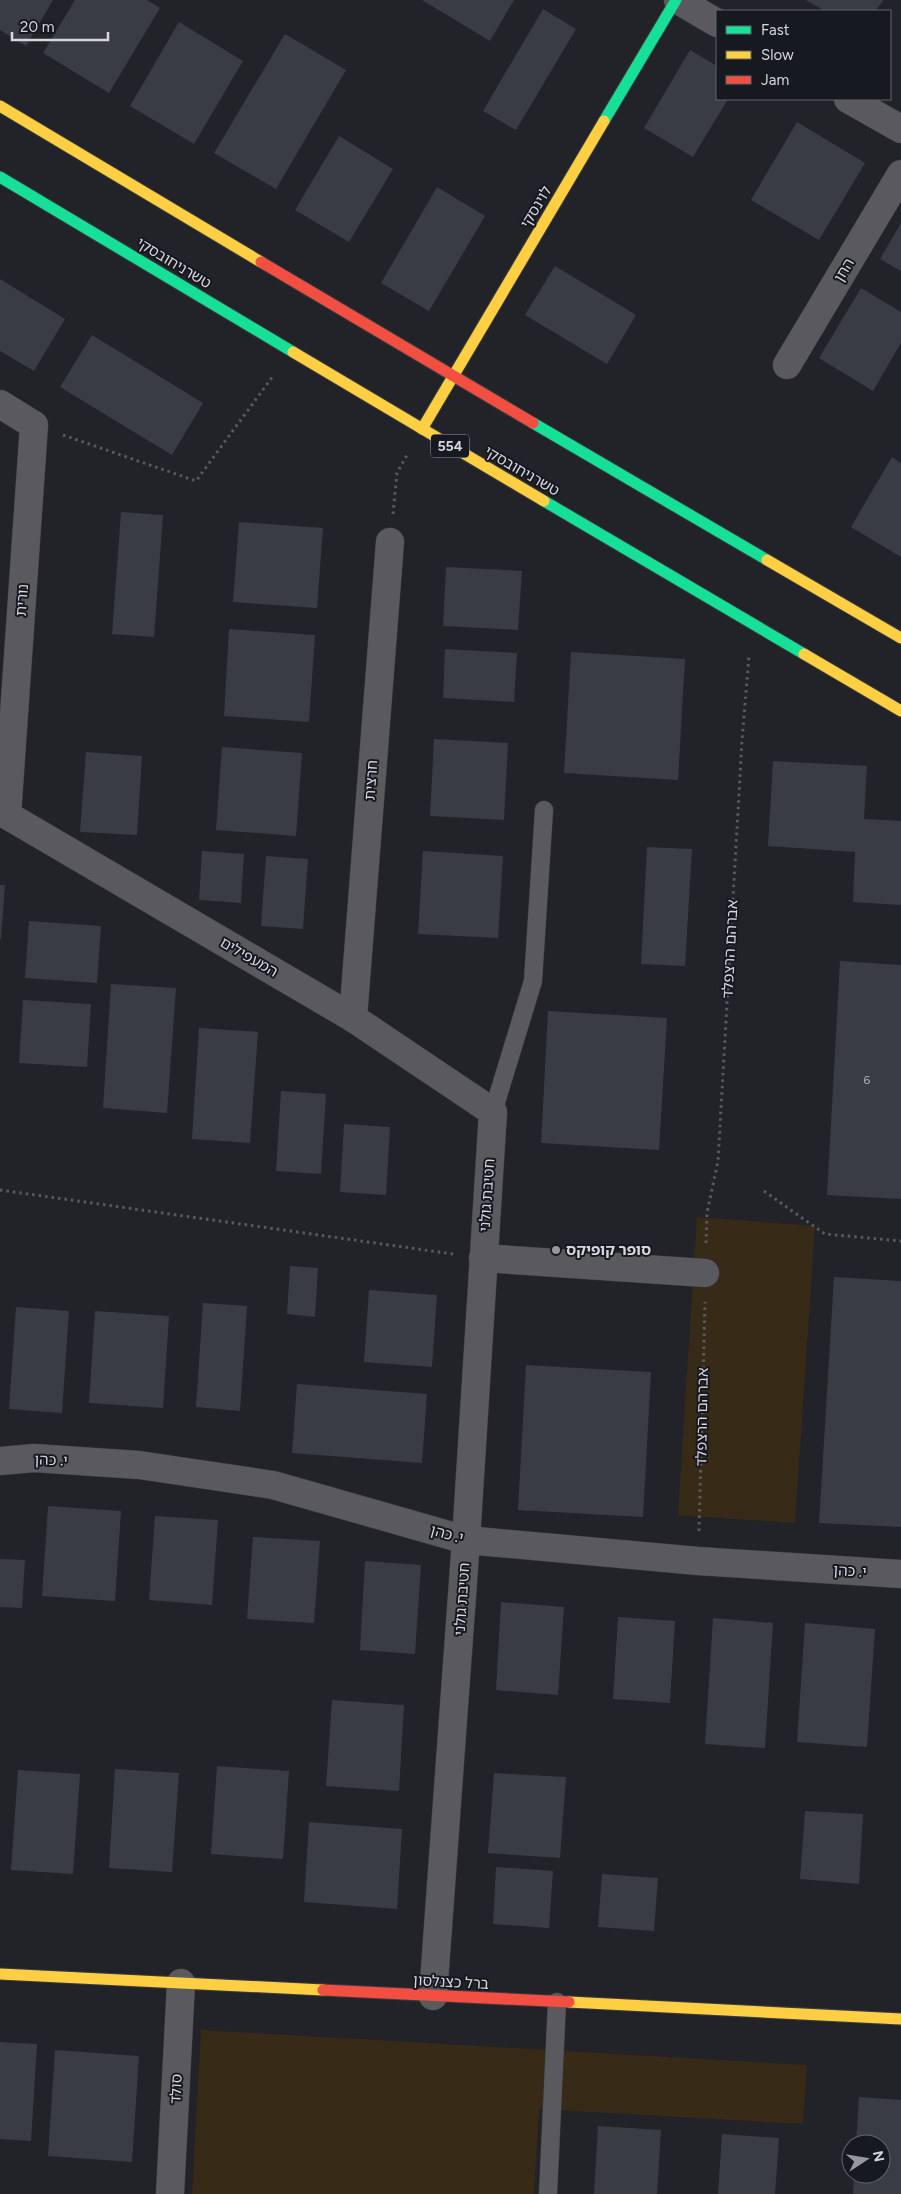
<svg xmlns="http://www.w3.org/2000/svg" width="901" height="2194" font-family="Figtree,'Noto Sans Hebrew',sans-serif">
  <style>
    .green { fill: #372a17 }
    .building { fill: #393c43 }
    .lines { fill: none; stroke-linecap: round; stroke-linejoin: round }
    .lane-casing { stroke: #3c3d41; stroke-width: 19 }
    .street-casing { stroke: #3c3d41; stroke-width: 29 }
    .fast-casing { stroke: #3c3d41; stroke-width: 13 }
    .slow-casing { stroke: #3c3d41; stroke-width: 13 }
    .jam-casing { stroke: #3c3d41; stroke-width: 13 }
    .path { stroke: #595a5e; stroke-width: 3; stroke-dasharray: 2.5 4; stroke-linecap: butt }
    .lane { stroke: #5a5a5e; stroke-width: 18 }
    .street { stroke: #5a5a5e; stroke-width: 28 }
    .fast { stroke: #16e098; stroke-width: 11 }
    .slow { stroke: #ffcf43; stroke-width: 11 }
    .jam { stroke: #f24e42; stroke-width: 11 }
    .poi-dot { fill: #97989d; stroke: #171920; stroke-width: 2 }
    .labels { text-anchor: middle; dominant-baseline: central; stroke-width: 4; stroke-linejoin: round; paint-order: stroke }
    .number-label { font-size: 12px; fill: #afb0b6 }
    .shield { fill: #171920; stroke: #9d9ea4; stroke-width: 1 }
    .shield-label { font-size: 14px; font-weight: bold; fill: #d6d7dc }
    .street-label { font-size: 15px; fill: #d6d7dc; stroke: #171920 }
    .poi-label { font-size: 15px; font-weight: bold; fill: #d6d7dc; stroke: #171920; text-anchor: start }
  </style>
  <rect width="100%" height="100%" fill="#222328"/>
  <g class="green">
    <path d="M697,1217L815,1226L795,1523L678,1515Z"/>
    <path d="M201,2030L807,2065L803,2124L539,2109L534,2194H192Z"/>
  </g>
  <g class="building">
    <path d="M0,0H53L26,46L0,30Z"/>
    <path d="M75,0H147L160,8L109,93L43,53Z"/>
    <path d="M422,0H514L490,41Z"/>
    <path d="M806,0H883L876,11H825Z"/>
    <path d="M543,9L576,29L516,130L483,111Z"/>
    <path d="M179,22L243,61L194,144L130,106Z"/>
    <path d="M285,34L346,70L276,189L214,153Z"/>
    <path d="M690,50L717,66V99H728L693,157L644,128Z"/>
    <path d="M797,122L865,163L819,240L751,200Z"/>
    <path d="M339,136L393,169L349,242L295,210Z"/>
    <path d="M437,187L485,216L429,311L381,283Z"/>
    <path d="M901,223V271L880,259Z"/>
    <path d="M555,266L636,315L607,364L525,315Z"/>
    <path d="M0,279L65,319L34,371L0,351Z"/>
    <path d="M861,288L901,312V343L873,391L819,358Z"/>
    <path d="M92,335L203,403L172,455L60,387Z"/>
    <path d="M892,457L901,463V557L851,527Z"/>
    <path d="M121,512L163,515L154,637L112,634Z"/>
    <path d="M239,522L323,528L317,608L233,602Z"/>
    <path d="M446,567L522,571L518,630L443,626Z"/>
    <path d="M229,629L315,635L309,722L224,716Z"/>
    <path d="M445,649L517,653L514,702L443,698Z"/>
    <path d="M571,652L685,659L678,780L564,773Z"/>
    <path d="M434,739L508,743L504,820L430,816Z"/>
    <path d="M222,747L302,753L296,836L216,830Z"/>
    <path d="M86,752L142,756L137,835L80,832Z"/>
    <path d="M773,761L867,766L864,819L901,821V905L853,902L855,852L768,846Z"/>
    <path d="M647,847L692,849L685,966L641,964Z"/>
    <path d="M202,851L244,854L241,903L199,900Z"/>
    <path d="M423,851L503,856L498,938L418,934Z"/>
    <path d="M266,856L308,859L303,929L261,926Z"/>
    <path d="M0,885H5L1,939H0Z"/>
    <path d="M29,921L101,926L97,983L25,978Z"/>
    <path d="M840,961L901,965V1199L827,1195Z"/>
    <path d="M111,984L176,988L167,1113L103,1108Z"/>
    <path d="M23,1000L91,1004L87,1067L19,1063Z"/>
    <path d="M548,1011L667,1018L659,1150L541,1143Z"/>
    <path d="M199,1028L258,1032L250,1143L192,1139Z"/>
    <path d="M281,1091L326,1094L321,1174L276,1171Z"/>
    <path d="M344,1124L390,1127L386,1195L340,1192Z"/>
    <path d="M290,1266L318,1268L315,1317L287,1314Z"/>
    <path d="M834,1277L901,1281V1527L819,1523Z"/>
    <path d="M369,1290L437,1295L432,1367L364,1362Z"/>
    <path d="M203,1303L247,1306L240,1411L196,1407Z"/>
    <path d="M16,1307L69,1311L62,1413L9,1409Z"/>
    <path d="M95,1311L169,1316L163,1408L89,1403Z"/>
    <path d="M526,1365L651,1372L643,1517L518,1510Z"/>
    <path d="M297,1384L427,1394L422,1463L292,1453Z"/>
    <path d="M48,1506L121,1511L115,1601L42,1596Z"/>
    <path d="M155,1516L218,1520L212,1605L149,1600Z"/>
    <path d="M253,1537L320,1541L314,1623L247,1619Z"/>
    <path d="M0,1559L25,1560L22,1608L0,1607Z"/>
    <path d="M365,1561L421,1565L415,1654L360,1650Z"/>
    <path d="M501,1602L564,1607L558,1695L496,1690Z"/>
    <path d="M618,1617L675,1621L670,1703L613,1699Z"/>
    <path d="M713,1618L773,1623L765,1748L705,1744Z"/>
    <path d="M805,1623L875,1629L867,1747L797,1742Z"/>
    <path d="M332,1700L404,1705L399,1791L326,1786Z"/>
    <path d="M217,1766L289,1771L283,1859L211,1854Z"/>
    <path d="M115,1769L179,1773L172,1872L109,1868Z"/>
    <path d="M18,1770L80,1774L73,1874L11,1870Z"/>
    <path d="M494,1773L566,1777L560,1858L488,1853Z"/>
    <path d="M805,1811L863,1814L859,1884L800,1879Z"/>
    <path d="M309,1822L402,1829L397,1909L304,1902Z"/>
    <path d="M496,1867L553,1871L549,1928L493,1924Z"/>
    <path d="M602,1874L658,1878L654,1931L598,1927Z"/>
    <path d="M0,2042L37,2044L31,2141L0,2139Z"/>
    <path d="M55,2050L139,2056L132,2162L48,2156Z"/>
    <path d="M859,2097L901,2100V2194H853L854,2174H881V2144H856Z"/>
    <path d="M598,2126L661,2130L657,2194H594Z"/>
    <path d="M722,2134L779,2138L775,2194H718Z"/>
  </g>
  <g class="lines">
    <g class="lane-casing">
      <g id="lane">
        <path d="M493,1112L533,981L544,810"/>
        <path d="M548,2194L557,2002"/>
      </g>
    </g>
    <g class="street-casing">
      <g id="street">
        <path d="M678,0L717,23"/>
        <path d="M848,99L901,129"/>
        <path d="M787,365L901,174"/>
        <path d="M0,404L34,425L7,815"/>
        <path d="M0,811L353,1018L493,1112L466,1540L433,1996"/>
        <path d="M353,1018L390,542"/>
        <path d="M483,1258L705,1273"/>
        <path d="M0,1461L34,1458L139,1465L273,1485L466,1540L698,1561L901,1574"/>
        <path d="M170,2194L181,1983"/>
      </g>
    </g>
    <g class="fast-casing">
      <g id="fast">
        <path d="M604,121L676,0"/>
        <path d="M0,177L293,352"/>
        <path d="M533,423L767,560"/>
        <path d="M544,501L804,654"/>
      </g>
    </g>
    <g class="slow-casing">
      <g id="slow">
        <path d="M0,106L261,262"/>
        <path d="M293,352L544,501"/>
        <path d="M422,429L604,121"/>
        <path d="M767,560L901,638"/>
        <path d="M804,654L901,711"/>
        <path d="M0,1974L323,1990"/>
        <path d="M569,2002L901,2019"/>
      </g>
    </g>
    <g class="jam-casing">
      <g id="jam">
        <path d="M261,262L533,423"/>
        <path d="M323,1990L569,2002"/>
      </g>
    </g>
    <g class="path">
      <path d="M63,435L196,481L273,376"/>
      <path d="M393,514L397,473L407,455"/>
      <path d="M0,1190L453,1254"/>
      <path d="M764,1191L825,1234L901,1241"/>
      <path d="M706,1243L707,1213L718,1161L742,741L749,656"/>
      <path d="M699,1531L705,1302"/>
    </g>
    <use href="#lane" class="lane"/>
    <use href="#street" class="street"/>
    <use href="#fast" class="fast"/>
    <use href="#slow" class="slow"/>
    <use href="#jam" class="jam"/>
  </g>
  <circle class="poi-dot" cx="556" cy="1250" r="5"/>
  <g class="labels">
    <g class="number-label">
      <text x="867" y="1080">6</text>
    </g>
    <rect class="shield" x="431" y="434.5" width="38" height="23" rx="4"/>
    <g class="shield-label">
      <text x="450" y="446">554</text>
    </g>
    <g class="street-label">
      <text transform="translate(536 207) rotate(-59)">לוינסקי</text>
      <text transform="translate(174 263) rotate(31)">טשרניחובסקי</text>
      <text transform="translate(844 270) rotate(-59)">החן</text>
      <text transform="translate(522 471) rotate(30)">טשרניחובסקי</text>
      <text transform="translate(22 600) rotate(-86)">נורית</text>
      <text transform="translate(371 780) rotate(-86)">חרצית</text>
      <text transform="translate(730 949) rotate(-87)">אברהם הרצפלד</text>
      <text transform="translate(249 957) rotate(30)">המעפילים</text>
      <text transform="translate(487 1195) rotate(-86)">חטיבת גולני</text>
      <text transform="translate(702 1417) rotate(-89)">אברהם הרצפלד</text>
      <text transform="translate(51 1460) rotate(2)">י. כהן</text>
      <text transform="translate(447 1534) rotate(15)">י. כהן</text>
      <text transform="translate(850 1571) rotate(4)">י. כהן</text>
      <text transform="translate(462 1599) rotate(-86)">חטיבת גולני</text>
      <text transform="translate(451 1982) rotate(3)">ברל כצנלסון</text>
      <text transform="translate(176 2089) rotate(-87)">סולד</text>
    </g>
    <g class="poi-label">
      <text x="566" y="1250">סופר קופיקס</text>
    </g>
  </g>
  <rect x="716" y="10" width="175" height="90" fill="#171920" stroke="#63656b"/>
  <rect x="726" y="26" width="25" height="8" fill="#16e098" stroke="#63656b"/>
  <text x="761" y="35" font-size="15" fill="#d6d7dc">Fast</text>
  <rect x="726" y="51" width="25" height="8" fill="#ffcf43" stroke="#63656b"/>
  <text x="761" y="60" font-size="15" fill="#d6d7dc">Slow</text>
  <rect x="726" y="76" width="25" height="8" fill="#f24e42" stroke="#63656b"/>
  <text x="761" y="85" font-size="15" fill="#d6d7dc">Jam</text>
  <g transform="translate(866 2159) rotate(78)"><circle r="24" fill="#171920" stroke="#63656b"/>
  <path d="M0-4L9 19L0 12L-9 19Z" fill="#97989d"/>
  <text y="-8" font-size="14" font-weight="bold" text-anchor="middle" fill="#d6d7dc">N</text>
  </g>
  <path d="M12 32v8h96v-8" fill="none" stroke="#d6d7dc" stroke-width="2.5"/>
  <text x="20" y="32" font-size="15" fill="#d6d7dc" stroke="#171920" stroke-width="4" paint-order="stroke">20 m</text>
</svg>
